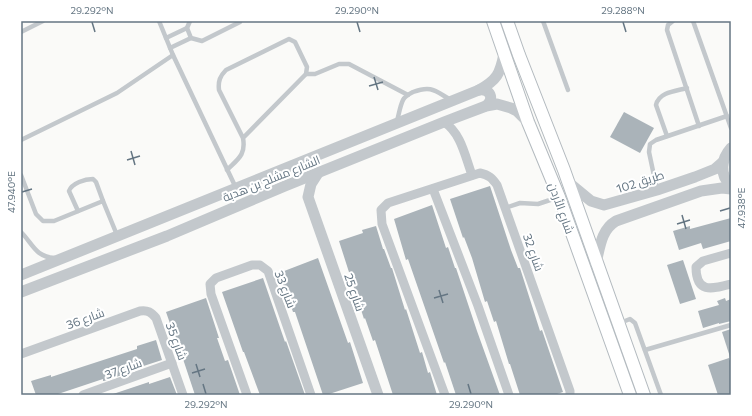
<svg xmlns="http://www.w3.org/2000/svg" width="752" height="416" font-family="Commissioner,Cairo,sans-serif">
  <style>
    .building { fill: #aab3b9 }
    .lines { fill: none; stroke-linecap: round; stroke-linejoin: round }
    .secondary-casing { stroke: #b3babf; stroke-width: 14 }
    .service { stroke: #c3c8cc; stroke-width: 4.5 }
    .minor { stroke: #c3c8cc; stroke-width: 9 }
    .tertiary { stroke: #c3c8cc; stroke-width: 11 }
    .secondary { stroke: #fff; stroke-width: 12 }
    .ticks { fill: none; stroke: #657683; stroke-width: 1.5 }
    .labels { text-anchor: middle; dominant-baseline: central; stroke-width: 4; stroke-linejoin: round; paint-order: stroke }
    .street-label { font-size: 12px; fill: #657683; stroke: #fff }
    .neatline { fill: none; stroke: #657683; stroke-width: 1.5 }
    .ticks-label { font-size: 10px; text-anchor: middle; fill: #657683 }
  </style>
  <rect width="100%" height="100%" fill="#fafaf8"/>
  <g class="building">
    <path d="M624,112L654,128L640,153L610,137Z"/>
    <path d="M490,186L511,250L518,268H520L540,331L542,330L563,392L554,395H520L510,364H509L496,321L494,322L487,301L485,302L472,258L464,237L463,238L450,199Z"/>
    <path d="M432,205L446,248L448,247L455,268H456L477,331L500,395H456L445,362L444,363L408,259L406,260L394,219Z"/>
    <path d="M731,218V241L703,249L701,243L679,250L673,231L690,226V229Z"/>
    <path d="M376,226L383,249H384L391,268H392L405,310L406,309L420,353L422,352L428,373L430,372L437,395H393L375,340L373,341L365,318L364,319L339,241L363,233L362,230Z"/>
    <path d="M318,258L348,343L350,342L363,383L326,395H323L295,312H293L279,273Z"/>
    <path d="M683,260L696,299L680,304L667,265Z"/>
    <path d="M263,278L285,342L286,341L305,395H260L244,352H243L222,292Z"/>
    <path d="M206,298L219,338H217L225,361L228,360L240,395H195L174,332H173L166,312Z"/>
    <path d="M725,298L726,301L731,299V321L719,324V323L703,328L698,311L719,305L717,301Z"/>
    <path d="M731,329V357H730L722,332Z"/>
    <path d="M156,340L162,360L122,373V375L104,381H103V379L55,395H36L31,381L51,375V377L137,349V346Z"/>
    <path d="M729,358L731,364V395H718L708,365Z"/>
    <path d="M170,377L177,395H113V394L149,382V384Z"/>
  </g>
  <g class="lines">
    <g class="secondary-casing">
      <g id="secondary">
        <path d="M493,21L528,122L559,197L630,395"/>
        <path d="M507,21L519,55L564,170L644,395"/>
      </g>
    </g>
    <g class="service">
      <path d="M159,21L173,55L236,188"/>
      <path d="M190,21L187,28L191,38L202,41L240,22V21"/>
      <path d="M543,21L568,90"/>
      <path d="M673,21L668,25L667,30L699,126"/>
      <path d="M693,21L731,128"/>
      <path d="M21,32L43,21"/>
      <path d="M166,38L187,28"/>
      <path d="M170,48L191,38"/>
      <path d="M306,74H315L339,64H349L408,95"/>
      <path d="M397,121C399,114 400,106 403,100C405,96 409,94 413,92C432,85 435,91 451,100"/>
      <path d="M667,136L656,105C659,92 676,91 687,88"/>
      <path d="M21,140L117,93L173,55"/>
      <path d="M227,170C238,159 246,155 243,138L306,74L307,67L295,42L289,39L226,70C220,76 218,81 219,90L243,138"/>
      <path d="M21,175L36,214L43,221H54L103,201L117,235"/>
      <path d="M657,190L649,152L650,144L656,140L727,116"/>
      <path d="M505,208L520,203L538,204L559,197"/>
      <path d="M78,211L69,191C72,183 85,179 93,179L96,182L103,201"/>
      <path d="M21,232C33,244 35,257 55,258"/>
      <path d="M620,323L630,319L635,323L661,395"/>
      <path d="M645,350L731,325"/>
    </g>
    <g class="minor">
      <path d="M444,122C461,133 465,156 472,175"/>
      <path d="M433,189L478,306L509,395"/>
      <path d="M731,253L703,261L696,267C696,294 712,289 731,284"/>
      <path d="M21,354L140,311C148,310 151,312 156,318L183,395"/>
      <path d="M83,395L172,363"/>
      <path d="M247,395L211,294L210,284L216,278L252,265H260L268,271L311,395"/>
      <path d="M445,395L382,224L381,210L388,203L480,173C489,175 492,178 497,185L570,391V395"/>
    </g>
    <g class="tertiary">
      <path d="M479,90C490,88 495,99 486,106"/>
      <path d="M731,148C721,159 719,175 731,186"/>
      <path d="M318,173L311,184L308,197L378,395"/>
      <path d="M568,182L591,201L604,205L657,190L695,177L715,169L723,162"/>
      <path d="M596,263C600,247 601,230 616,221L701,191L722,188L731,189"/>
      <path d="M21,275L479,90C497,80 500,74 504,54"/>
      <path d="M21,292L167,236L285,186L444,122L486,106L497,104L511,108L517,111L528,122"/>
    </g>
    <use href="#secondary" class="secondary"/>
  </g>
  <path class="ticks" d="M92,22L95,32M357,22L360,32M623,22L626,32M374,77L378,90M369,86L383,82M131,151L135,165M127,160L140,156M22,192L32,189M720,211L730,208M682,215L686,229M677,224L690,220M439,290L443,303M434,298L448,294M196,364L200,377M192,373L205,369M203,384L206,394M468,384L471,394"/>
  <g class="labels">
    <g class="street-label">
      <text transform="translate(271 178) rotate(-22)">الشارع مشلح بن هدبة</text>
      <text transform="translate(640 181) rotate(-18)">طريق 102</text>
      <text transform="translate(562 208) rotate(70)">شارع الأردن</text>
      <text transform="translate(534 252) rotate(70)">شارع 32</text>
      <text transform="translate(286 289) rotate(69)">شارع 33</text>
      <text transform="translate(355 292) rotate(71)">شارع 25</text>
      <text transform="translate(85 318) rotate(-20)">شارع 36</text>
      <text transform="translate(177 341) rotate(70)">شارع 35</text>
      <text transform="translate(123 368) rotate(-20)">شارع 37</text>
    </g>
  </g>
  <rect width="752" height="416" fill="none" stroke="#ffffff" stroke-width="44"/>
  <rect x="22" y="22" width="708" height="372" class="neatline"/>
  <g class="ticks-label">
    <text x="92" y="14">29.292°N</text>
    <text x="357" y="14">29.290°N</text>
    <text x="623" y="14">29.288°N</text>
    <text transform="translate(11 192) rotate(-90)" y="4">47.940°E</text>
    <text transform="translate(741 208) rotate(-90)" y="4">47.938°E</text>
    <text x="206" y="408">29.292°N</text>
    <text x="471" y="408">29.290°N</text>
  </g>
</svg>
